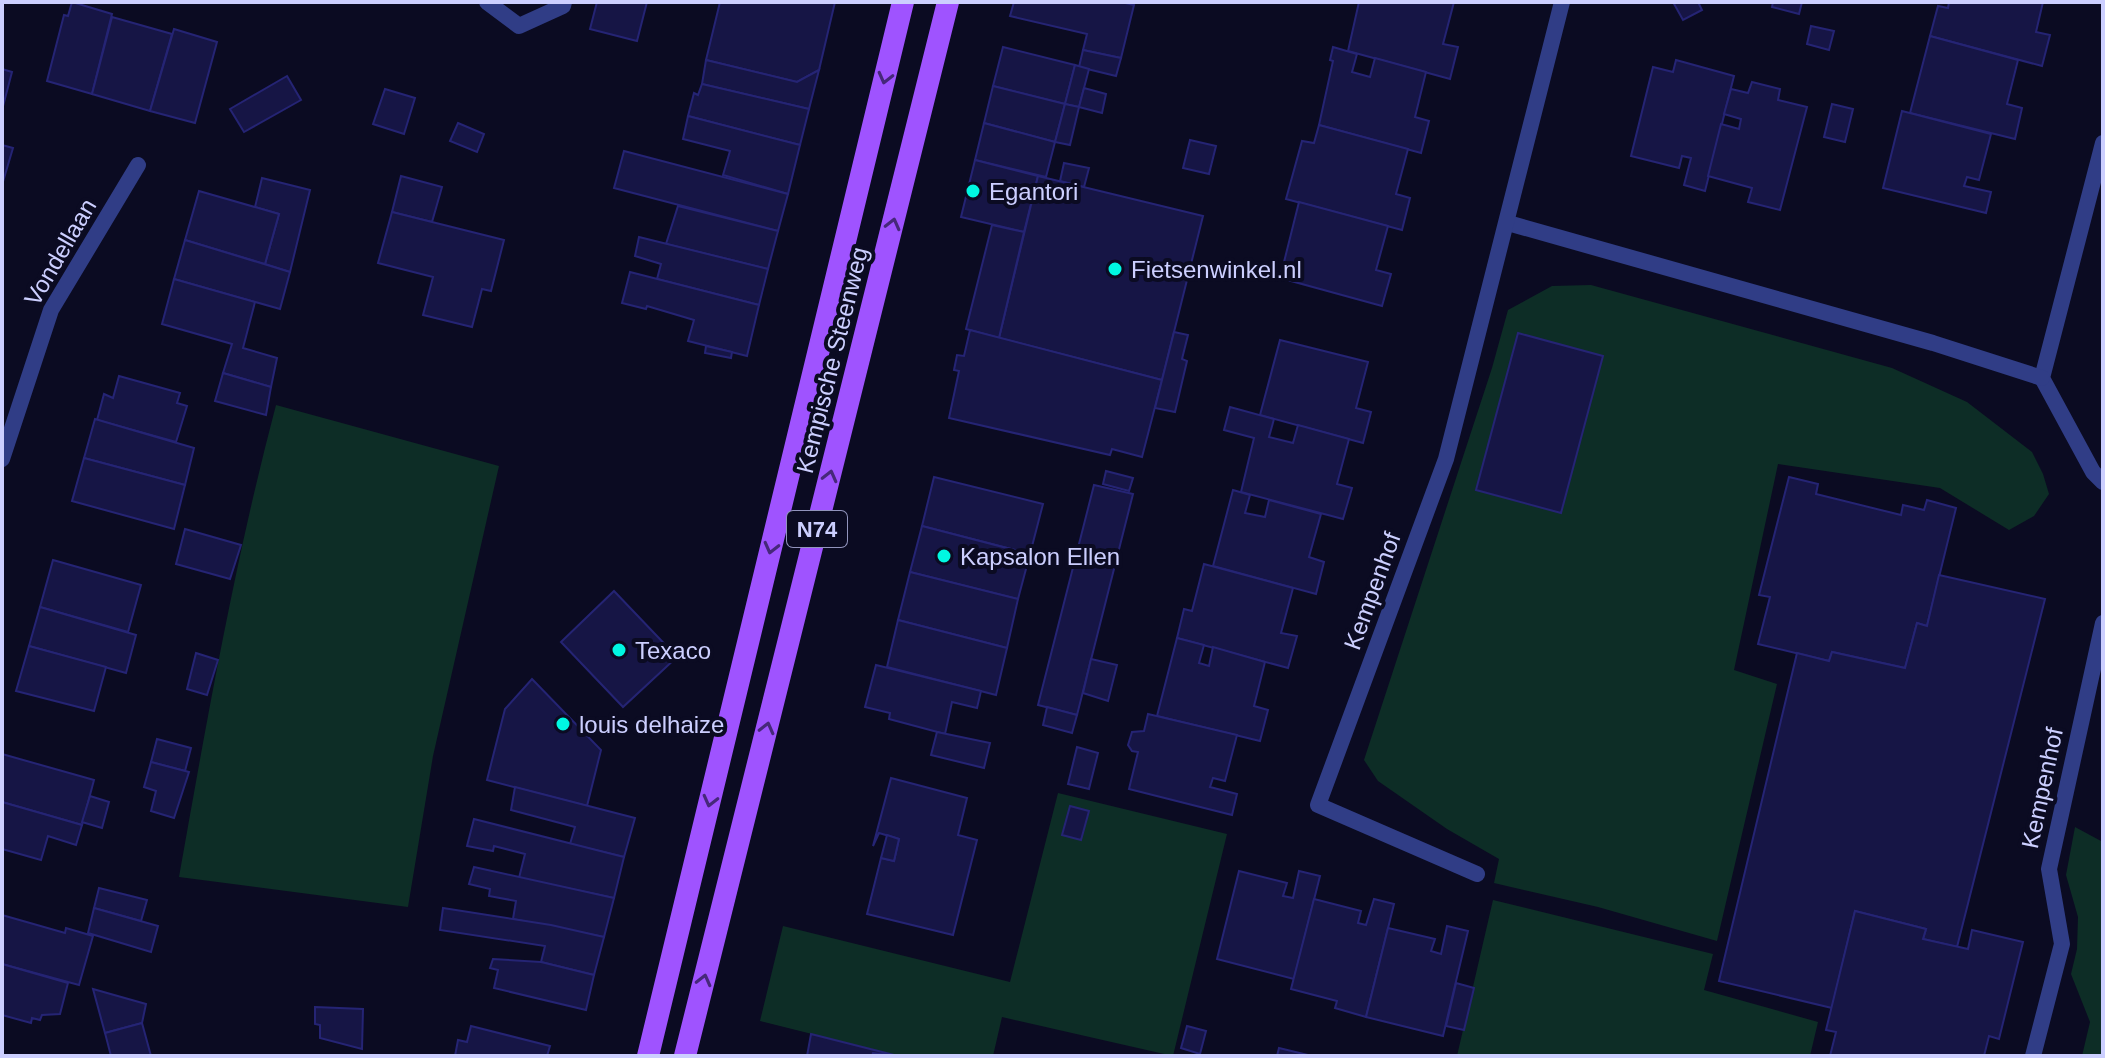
<svg xmlns="http://www.w3.org/2000/svg" width="2105" height="1058" font-family="Helvetica,sans-serif">
  <style>
    .green { fill: #0d2d26 }
    .building { fill: #161545; stroke: #252474; stroke-width: 2 }
    .lines { fill: none; stroke-linecap: round; stroke-linejoin: round }
    .service { stroke: #303d86; stroke-width: 16 }
    .minor { stroke: #303d86; stroke-width: 16 }
    .primary { stroke: #9f53ff; stroke-width: 22 }
    .oneway { stroke: #46287a }
    .poi-dot { fill: #00f7e2; stroke: #0b0b22; stroke-width: 3 }
    .labels { text-anchor: middle; dominant-baseline: central; stroke-width: 8; stroke-linejoin: round; paint-order: stroke }
    .shield { fill: #0b0b22; stroke: #9294bd; stroke-width: 2 }
    .shield-label { font-size: 22px; font-weight: bold; fill: #cccfff }
    .poi-label { font-size: 24px; fill: #cccfff; stroke: #0b0b22; text-anchor: start }
    .street-label { font-size: 24px; fill: #cccfff; stroke: #0b0b22 }
  </style>
  <rect width="100%" height="100%" fill="#0b0b22"/>
  <g class="green">
    <path d="M1591,285L1892,368L1967,402L2032,452L2043,474L2049,494L2034,516L2009,530L1940,488L1778,464L1734,670L1777,684L1717,941L1598,907L1494,883L1499,859L1447,829L1378,781L1364,760L1492,368L1508,310L1552,286Z"/>
    <path d="M276,405L499,466L433,756L408,907L179,877C207,719 235,560 276,405Z"/>
    <path d="M1058,793L1227,834L1173,1056L1002,1017L993,1056H900L760,1021L783,926L1010,982Z"/>
    <path d="M2075,827L2101,841L2103,834V1056H2082L2090,1022L2071,974L2077,949L2078,917L2066,875Z"/>
    <path d="M1493,900L1713,954L1704,990L1818,1022L1810,1056H1457Z"/>
  </g>
  <g class="building">
    <path d="M72,2L112,14L92,94L47,81L64,15L68,16Z"/>
    <path d="M597,2H647L637,41L590,29Z"/>
    <path d="M720,2H835L819,70L797,82L706,60Z"/>
    <path d="M1014,2H1121L1134,5L1121,58L1083,50L1087,34L1010,16Z"/>
    <path d="M1359,2H1454L1443,44L1458,47L1450,79L1348,51Z"/>
    <path d="M1673,2H1698L1702,10L1683,20Z"/>
    <path d="M1773,2H1802L1799,14L1772,7Z"/>
    <path d="M1949,2H2043L2036,32L2050,35L2042,66L1930,36L1938,6L1948,8Z"/>
    <path d="M112,17L172,34L150,111L92,94Z"/>
    <path d="M1811,26L1834,31L1829,50L1807,44Z"/>
    <path d="M174,29L217,42L195,123L150,111Z"/>
    <path d="M1930,36L2018,60L2007,104L2022,108L2015,139L1910,113Z"/>
    <path d="M1003,47L1075,65L1065,104L993,86Z"/>
    <path d="M1333,47L1357,54L1352,72L1370,77L1375,58L1426,72L1415,117L1429,121L1421,153L1319,125L1333,61L1330,60Z"/>
    <path d="M1083,50L1121,58L1116,76L1079,67Z"/>
    <path d="M706,60L797,82L819,70L809,109L702,84Z"/>
    <path d="M1676,60L1734,76L1705,191L1684,185L1691,158L1682,156L1679,168L1631,156L1653,67L1673,72Z"/>
    <path d="M1075,65L1089,69L1079,107L1065,104Z"/>
    <path d="M2,69L12,72L2,110Z"/>
    <path d="M287,76L301,100L244,132L230,109Z"/>
    <path d="M1752,82L1780,89L1778,100L1807,107L1780,210L1748,202L1752,188L1708,176L1721,124L1739,129L1741,119L1724,114L1731,89L1748,93Z"/>
    <path d="M702,84L809,109L800,145L688,116L694,93L698,95Z"/>
    <path d="M993,86L1065,104L1055,142L984,123Z"/>
    <path d="M1084,88L1106,94L1102,113L1079,107Z"/>
    <path d="M385,89L415,98L404,134L373,124Z"/>
    <path d="M1065,104L1079,107L1070,145L1055,142Z"/>
    <path d="M1832,104L1853,109L1845,142L1824,137Z"/>
    <path d="M1902,111L1991,134L1979,180L1967,177L1964,186L1991,192L1986,213L1883,188Z"/>
    <path d="M688,116L800,145L788,194L723,175L730,151L683,139Z"/>
    <path d="M458,123L484,134L477,152L450,141Z"/>
    <path d="M984,123L1055,142L1046,177L975,160Z"/>
    <path d="M1319,125L1408,149L1396,194L1410,198L1402,230L1286,199L1302,141L1314,143Z"/>
    <path d="M1190,140L1216,146L1209,174L1183,168Z"/>
    <path d="M2,145L13,148L2,185Z"/>
    <path d="M624,151L788,194L778,231L614,188Z"/>
    <path d="M975,160L1038,176L1024,232L961,217Z"/>
    <path d="M1064,163L1089,168L1084,187L1060,181Z"/>
    <path d="M401,176L442,187L432,222L392,212Z"/>
    <path d="M1038,176L1203,216L1162,380L999,338Z"/>
    <path d="M262,178L310,190L290,272L265,264L279,214L255,207Z"/>
    <path d="M199,191L279,214L265,264L185,240Z"/>
    <path d="M1299,202L1388,226L1376,270L1391,274L1382,306L1280,278Z"/>
    <path d="M678,206L778,231L768,269L666,244Z"/>
    <path d="M392,212L504,240L491,291L482,289L472,327L423,315L433,277L378,263Z"/>
    <path d="M992,225L1024,232L999,338L966,329Z"/>
    <path d="M639,237L768,269L759,305L657,279L661,264L635,256Z"/>
    <path d="M185,240L290,272L280,309L174,279Z"/>
    <path d="M630,272L759,305L747,356L688,341L694,320L647,306L646,309L622,303Z"/>
    <path d="M174,279L255,302L243,348L277,358L271,387L223,373L232,344L162,324Z"/>
    <path d="M970,330L1162,380L1142,457L1112,449L1110,455L949,418L959,371L954,370L957,355L964,356Z"/>
    <path d="M1174,332L1188,335L1182,359L1187,361L1175,412L1155,408Z"/>
    <path d="M1518,333L1603,356L1561,513L1476,490Z"/>
    <path d="M1280,340L1368,362L1356,408L1371,412L1363,443L1260,415Z"/>
    <path d="M706,346L732,352L731,358L705,353Z"/>
    <path d="M223,373L271,387L266,415L215,401Z"/>
    <path d="M119,376L180,393L177,403L187,406L176,442L97,420L104,394L113,398Z"/>
    <path d="M1230,407L1274,419L1269,437L1293,443L1298,425L1349,439L1337,484L1352,488L1343,519L1241,492L1254,438L1224,430Z"/>
    <path d="M95,419L194,448L185,485L84,458Z"/>
    <path d="M84,458L185,485L174,529L72,501Z"/>
    <path d="M1106,471L1133,478L1129,491L1103,484Z"/>
    <path d="M934,477L1043,504L1030,554L922,526Z"/>
    <path d="M1789,477L1818,484L1816,494L1901,515L1903,505L1924,510L1927,500L1956,508L1927,626L1917,623L1905,668L1832,652L1829,661L1758,644L1770,597L1759,595Z"/>
    <path d="M1094,485L1133,494L1077,715L1038,705Z"/>
    <path d="M1233,490L1250,495L1245,513L1265,517L1269,500L1321,514L1309,557L1324,562L1316,594L1213,566Z"/>
    <path d="M922,526L1030,554L1018,599L910,572Z"/>
    <path d="M185,529L241,545L230,579L176,564Z"/>
    <path d="M53,560L141,585L128,632L40,607Z"/>
    <path d="M1204,564L1293,588L1281,633L1297,636L1288,668L1177,638L1184,609L1192,611Z"/>
    <path d="M910,572L1018,599L1007,648L898,620Z"/>
    <path d="M1939,575L2045,599L1957,947L1923,939L1926,929L1855,911L1832,1008L1719,981L1797,653L1829,661L1832,652L1905,668L1917,623L1927,626Z"/>
    <path d="M614,591L677,657L623,707L561,642Z"/>
    <path d="M40,607L136,635L126,673L29,646Z"/>
    <path d="M898,620L1007,648L996,695L887,667Z"/>
    <path d="M1177,638L1204,645L1199,663L1209,666L1213,647L1265,662L1254,706L1268,710L1260,741L1157,716Z"/>
    <path d="M29,646L106,667L94,711L16,691Z"/>
    <path d="M196,653L218,660L207,695L187,689Z"/>
    <path d="M1091,659L1117,665L1108,701L1083,693Z"/>
    <path d="M876,665L981,691L977,708L952,702L945,734L889,719L890,713L865,707Z"/>
    <path d="M532,679L601,750L587,806L487,780L505,709Z"/>
    <path d="M1047,707L1077,715L1072,733L1043,725Z"/>
    <path d="M1148,714L1237,735L1225,781L1213,778L1210,787L1237,794L1232,815L1129,789L1138,752L1132,751L1128,745L1132,732L1144,731Z"/>
    <path d="M937,732L990,743L984,768L931,755Z"/>
    <path d="M157,739L191,748L185,771L151,762Z"/>
    <path d="M1077,747L1098,753L1089,789L1068,784Z"/>
    <path d="M2,754L94,780L82,825L2,802Z"/>
    <path d="M151,762L189,772L174,818L151,811L156,791L144,787Z"/>
    <path d="M891,778L967,798L958,835L977,840L953,935L867,914L881,858L894,861L899,839L879,833L873,846Z"/>
    <path d="M515,787L635,818L624,857L570,844L575,827L511,810Z"/>
    <path d="M90,796L109,802L102,828L82,822Z"/>
    <path d="M2,802L82,825L76,845L48,836L41,860L2,849Z"/>
    <path d="M1070,806L1089,811L1081,840L1062,835Z"/>
    <path d="M474,819L624,857L614,898L519,878L525,854L494,846L493,851L467,846Z"/>
    <path d="M887,835L899,839L894,861L881,858Z"/>
    <path d="M474,867L614,898L604,937L513,919L516,901L489,896L490,889L469,884Z"/>
    <path d="M1239,871L1287,883L1283,896L1293,898L1299,871L1320,876L1294,979L1217,959Z"/>
    <path d="M99,888L147,900L141,921L94,908Z"/>
    <path d="M1314,899L1361,911L1358,923L1366,925L1374,899L1394,904L1366,1017L1335,1008L1337,1001L1291,989Z"/>
    <path d="M94,908L158,926L151,952L88,933Z"/>
    <path d="M443,908L551,925L604,937L594,975L541,962L545,946L440,930Z"/>
    <path d="M1855,911L1926,929L1923,939L1968,949L1972,930L2023,942L1999,1039L1989,1036L1984,1056H1830L1836,1032L1826,1030Z"/>
    <path d="M2,915L65,933L66,928L93,936L79,985L2,964Z"/>
    <path d="M1447,926L1468,931L1443,1036L1366,1017L1388,928L1435,939L1431,951L1441,954Z"/>
    <path d="M493,959L541,962L594,975L586,1010L494,988L498,970L490,968Z"/>
    <path d="M2,964L68,983L60,1014L42,1015L40,1020L32,1018L31,1023L2,1015Z"/>
    <path d="M1456,983L1474,988L1464,1030L1446,1026Z"/>
    <path d="M93,989L146,1004L142,1023L105,1033Z"/>
    <path d="M315,1007L363,1009L362,1049L320,1038V1025L315,1024Z"/>
    <path d="M142,1023L151,1056H111L105,1033Z"/>
    <path d="M471,1026L550,1046L547,1056H455L458,1040L467,1042Z"/>
    <path d="M1187,1026L1206,1031L1200,1054L1181,1048Z"/>
    <path d="M811,1034L898,1056L873,1053L872,1056H807Z"/>
    <path d="M1279,1048L1312,1056H1277Z"/>
  </g>
  <g class="lines">
    <path class="service" d="M487,2L519,26L563,6L564,2"/>
    <g class="minor">
      <path d="M2103,143L2042,378L2093,472L2103,482"/>
      <path d="M1508,223L1933,343L2042,378"/>
      <path d="M2,459L51,310L138,165"/>
      <path d="M1477,874L1318,805L1446,459L1562,2"/>
      <path d="M2033,1056L2062,944L2049,869L2103,623"/>
    </g>
    <g class="primary">
      <path d="M648,1056L903,2"/>
      <path d="M685,1056L948,2"/>
    </g>
  </g>
  <defs><path id="oneway-chevron" d="M-2-3.5L2.5 0L-2 3.5" fill="none" stroke-width="1.6" stroke-linecap="round" stroke-linejoin="round" transform="scale(2)"/></defs>
  <g class="oneway">
    <use href="#oneway-chevron" transform="translate(885 78) rotate(104)"/>
    <use href="#oneway-chevron" transform="translate(893 224) rotate(-76)"/>
    <use href="#oneway-chevron" transform="translate(830 476) rotate(-76)"/>
    <use href="#oneway-chevron" transform="translate(771 548) rotate(104)"/>
    <use href="#oneway-chevron" transform="translate(767 728) rotate(-76)"/>
    <use href="#oneway-chevron" transform="translate(710 801) rotate(104)"/>
    <use href="#oneway-chevron" transform="translate(704 980) rotate(-76)"/>
  </g>
  <g class="poi-dot">
    <circle cx="973" cy="191" r="8"/>
    <circle cx="1115" cy="269" r="8"/>
    <circle cx="944" cy="556" r="8"/>
    <circle cx="619" cy="650" r="8"/>
    <circle cx="563" cy="724" r="8"/>
  </g>
  <g class="labels">
    <rect class="shield" x="787" y="511" width="60" height="36" rx="6"/>
    <g class="shield-label">
      <text x="817" y="529">N74</text>
    </g>
    <g class="poi-label">
      <text x="989" y="191">Egantori</text>
      <text x="1131" y="269">Fietsenwinkel.nl</text>
      <text x="960" y="556">Kapsalon Ellen</text>
      <text x="635" y="650">Texaco</text>
      <text x="579" y="724">louis delhaize</text>
    </g>
    <g class="street-label">
      <text transform="translate(60 252) rotate(-60)">Vondellaan</text>
      <text transform="translate(832 360) rotate(-76)">Kempische Steenweg</text>
      <text transform="translate(1372 591) rotate(-70)">Kempenhof</text>
      <text transform="translate(2042 788) rotate(-78)">Kempenhof</text>
    </g>
  </g>
  <rect width="2105" height="1058" fill="none" stroke="#cccfff" stroke-width="8"/>
</svg>
